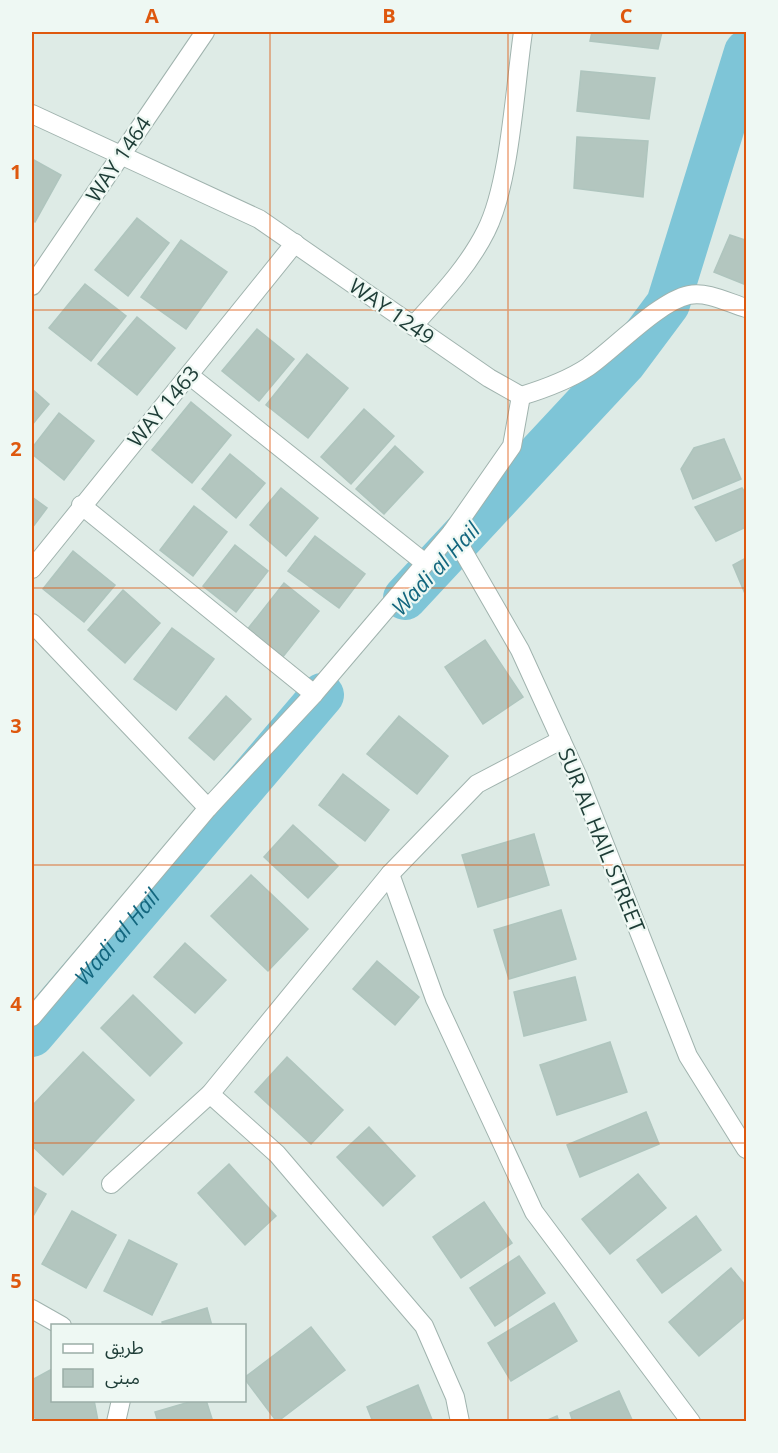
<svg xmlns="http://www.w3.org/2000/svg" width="778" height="1453" font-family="'Open Sans','Noto Sans Arabic',sans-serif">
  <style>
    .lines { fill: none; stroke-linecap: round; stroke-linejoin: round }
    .river { stroke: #7ec5d7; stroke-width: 44 }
    .building { fill: #b3c6bf; stroke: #afc5be; stroke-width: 1.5 }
    .minor-casing { stroke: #a0b3ae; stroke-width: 20 }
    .minor { stroke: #fff; stroke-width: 18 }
    .grid { fill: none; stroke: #de580e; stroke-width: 1.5; stroke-opacity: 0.55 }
    .labels { text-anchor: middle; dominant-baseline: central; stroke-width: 4.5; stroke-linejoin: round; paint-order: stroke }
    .street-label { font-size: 21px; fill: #1d3c36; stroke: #eef8f3 }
    .water-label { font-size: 22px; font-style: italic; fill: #12667e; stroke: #eef8f3 }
    .neatline { fill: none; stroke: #de580e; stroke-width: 2 }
    .grid-label { font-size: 20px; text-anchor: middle; font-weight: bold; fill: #de580e }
  </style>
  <rect width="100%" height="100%" fill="#deebe6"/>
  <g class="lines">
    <g class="river">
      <path d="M405,598L624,363L668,304L746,52"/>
      <path id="s1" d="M32,1035L322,695"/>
    </g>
  </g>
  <g class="building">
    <path d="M592,32H662L658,49L590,41Z"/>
    <path d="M581,71L655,78L649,119L577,111Z"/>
    <path d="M577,137L648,141L643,197L574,188Z"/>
    <path d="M32,159L61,175L35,222L32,220Z"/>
    <path d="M137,218L169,243L128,296L95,270Z"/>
    <path d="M730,235L745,240L746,237V285L714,272Z"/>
    <path d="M181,240L227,272L186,329L141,297Z"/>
    <path d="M85,284L126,316L91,361L49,328Z"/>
    <path d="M137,317L175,348L137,395L98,364Z"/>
    <path d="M257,329L294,359L259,401L222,371Z"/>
    <path d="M307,354L348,388L308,438L266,405Z"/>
    <path d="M32,389L49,404L32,425Z"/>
    <path d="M191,402L231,435L192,483L152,450Z"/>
    <path d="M364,409L394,436L351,484L321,457Z"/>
    <path d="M59,413L94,441L64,480L32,454V448Z"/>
    <path d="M724,439L741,479L693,499L681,469L694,448Z"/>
    <path d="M395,446L423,472L384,514L356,489Z"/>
    <path d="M230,454L265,483L236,518L202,489Z"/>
    <path d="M281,488L318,518L286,556L250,525Z"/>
    <path d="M742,488L746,494V527L716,541L695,507Z"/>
    <path d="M32,497L47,508L32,528Z"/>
    <path d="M194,506L227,532L193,576L160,550Z"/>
    <path d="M315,536L365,574L339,608L288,571Z"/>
    <path d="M235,545L268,571L236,612L203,586Z"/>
    <path d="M73,551L115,585L84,622L43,589Z"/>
    <path d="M746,558V596L733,565Z"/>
    <path d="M284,583L319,611L282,658L247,630Z"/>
    <path d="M123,590L160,623L125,663L88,630Z"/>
    <path d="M172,628L214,659L176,710L134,679Z"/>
    <path d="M485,640L523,697L483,724L445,667Z"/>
    <path d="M226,696L251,719L214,760L189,738Z"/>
    <path d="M399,716L448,756L417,794L367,754Z"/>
    <path d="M343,774L389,810L365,841L319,805Z"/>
    <path d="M293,825L338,866L308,898L264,857Z"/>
    <path d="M534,834L549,885L478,907L462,855Z"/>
    <path d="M251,875L308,929L268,971L211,916Z"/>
    <path d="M561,910L576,959L509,979L494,930Z"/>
    <path d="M185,943L226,980L195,1013L154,977Z"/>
    <path d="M377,961L419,997L395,1025L353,989Z"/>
    <path d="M575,977L586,1020L524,1036L514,992Z"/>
    <path d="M133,995L182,1043L150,1076L101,1028Z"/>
    <path d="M610,1042L627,1092L557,1115L540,1065Z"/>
    <path d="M83,1052L134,1100L63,1175L32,1146V1106Z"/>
    <path d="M287,1057L343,1110L311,1144L255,1092Z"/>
    <path d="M646,1112L659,1144L580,1177L567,1145Z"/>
    <path d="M369,1127L415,1176L383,1206L337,1157Z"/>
    <path d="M229,1164L276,1216L245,1245L198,1193Z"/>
    <path d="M638,1174L666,1208L610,1254L582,1219Z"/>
    <path d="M32,1186L46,1194L32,1218Z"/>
    <path d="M484,1202L512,1243L461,1278L433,1237Z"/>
    <path d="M72,1211L116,1235L86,1288L42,1264Z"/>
    <path d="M696,1216L721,1250L662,1293L637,1260Z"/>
    <path d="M129,1240L177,1264L152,1315L104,1291Z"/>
    <path d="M519,1256L545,1293L495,1326L470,1288Z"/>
    <path d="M731,1268L746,1286V1316L699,1356L669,1322Z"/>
    <path d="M554,1303L577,1341L511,1381L488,1343Z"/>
    <path d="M207,1308L212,1326H163L162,1322Z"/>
    <path d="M311,1327L345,1370L277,1422L244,1378Z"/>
    <path d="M52,1369V1400H94L98,1421L47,1422L32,1417V1380Z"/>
    <path d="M418,1385L433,1422H373L367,1407Z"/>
    <path d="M619,1391L633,1422H573L570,1413Z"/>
    <path d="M196,1400H206L213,1422H158L155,1412Z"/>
    <path d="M557,1416L559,1422H543Z"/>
  </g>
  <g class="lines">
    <g class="minor-casing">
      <g id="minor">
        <path d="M32,114L259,219L489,378L521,396C544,389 567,381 588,367C614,349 659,301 689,295C707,291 729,303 746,308"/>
        <path d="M32,286L205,32"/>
        <path d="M413,326C440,296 468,267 486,231C510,184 515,86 523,32"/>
        <path d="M189,375L425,563"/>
        <path d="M81,505L314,694"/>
        <path d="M452,532L520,650L578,777L688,1056L746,1149"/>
        <path d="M32,569L295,243"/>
        <path d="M32,623L208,808"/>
        <path d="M390,874L435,999L534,1212L691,1422"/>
        <path d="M32,1017L208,808L314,694L452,532L512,446L521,396"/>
        <path d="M210,1094L277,1154L424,1326L455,1397L460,1422"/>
        <path d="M111,1184L210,1094L390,874L477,784L561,740"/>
        <path d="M32,1309L62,1326"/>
        <path d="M116,1422L121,1400"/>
      </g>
    </g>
    <use href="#minor" class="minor"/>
  </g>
  <path class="grid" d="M270,32V1422M508,32V1422M32,310H746M32,588H746M32,865H746M32,1143H746"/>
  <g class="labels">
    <g class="street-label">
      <text transform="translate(118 159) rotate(-56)">WAY 1464</text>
      <text transform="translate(392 311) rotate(35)">WAY 1249</text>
      <text transform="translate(163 406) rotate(-50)">WAY 1463</text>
      <text transform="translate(602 840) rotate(68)">SUR AL HAIL STREET</text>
    </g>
    <g class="water-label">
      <text transform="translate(435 568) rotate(-47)">Wadi al Hail</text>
      <text stroke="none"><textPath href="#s1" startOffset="130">Wadi al Hail</textPath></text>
    </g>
  </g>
  <rect width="778" height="1453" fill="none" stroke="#eef8f3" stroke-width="66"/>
  <rect x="51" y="1324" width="195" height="78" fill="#eef8f3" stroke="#9aada7" stroke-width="1.5"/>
  <rect x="63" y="1344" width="30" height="9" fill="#ffffff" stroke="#9aada7" stroke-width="1.5"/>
  <text x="105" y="1354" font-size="18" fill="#1d3c36">طريق</text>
  <rect x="63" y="1369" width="30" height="18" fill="#b3c6bf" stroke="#9aada7" stroke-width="1.5"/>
  <text x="105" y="1384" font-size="18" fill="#1d3c36">مبنى</text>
  <rect x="33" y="33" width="712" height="1387" class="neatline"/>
  <g class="grid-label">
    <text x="152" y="23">A</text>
    <text x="389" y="23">B</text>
    <text x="626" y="23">C</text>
    <text x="16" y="179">1</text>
    <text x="16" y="456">2</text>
    <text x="16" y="733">3</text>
    <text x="16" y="1011">4</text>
    <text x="16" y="1288">5</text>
  </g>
</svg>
